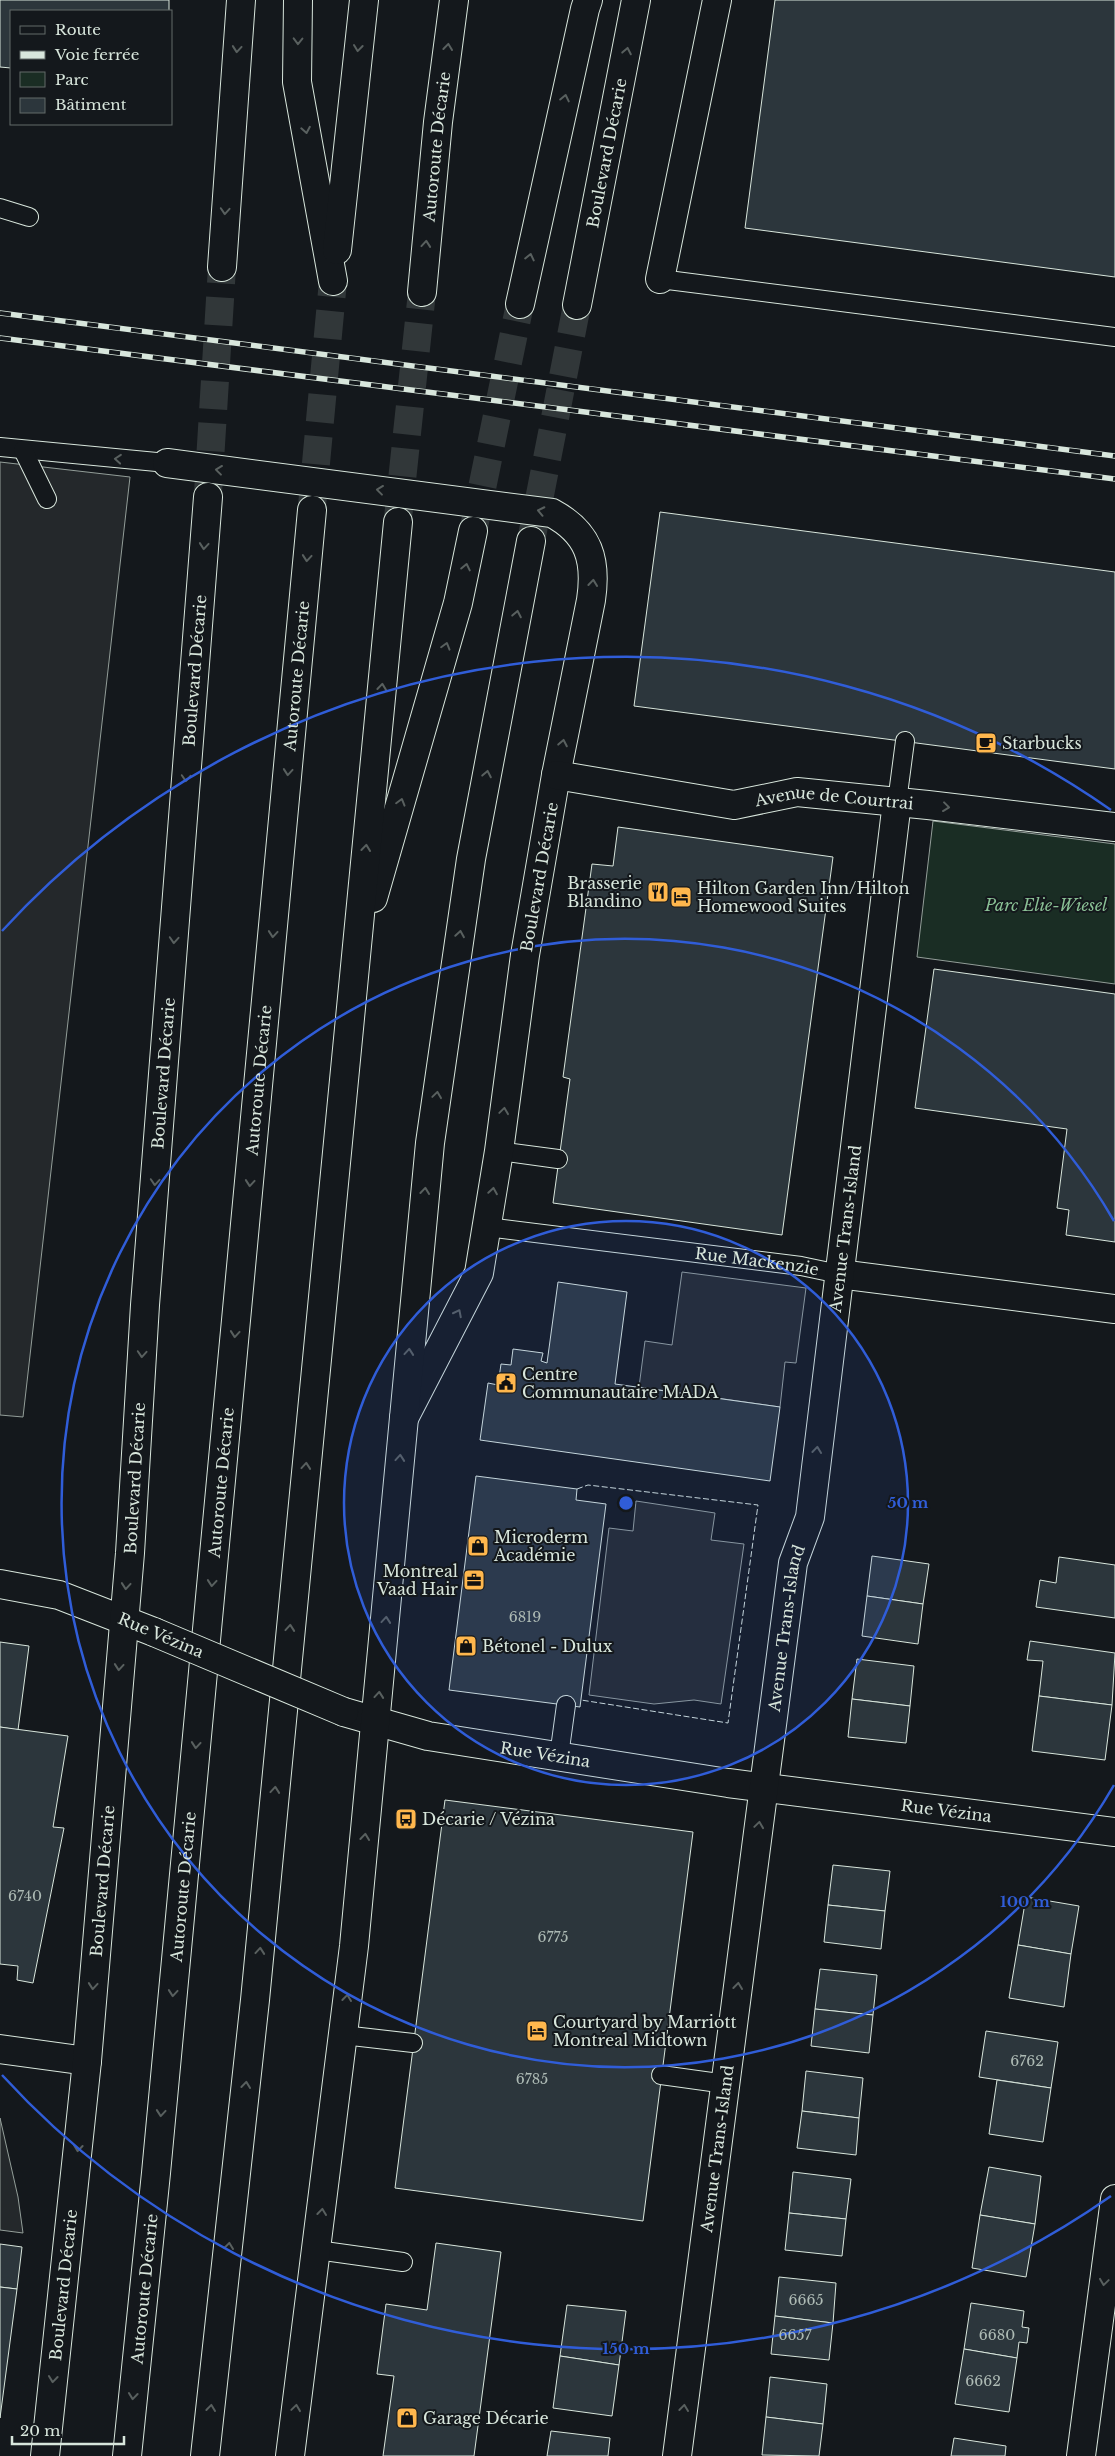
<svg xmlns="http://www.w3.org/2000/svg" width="1115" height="2456" font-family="'Libre Baskerville',serif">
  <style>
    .green { fill: #1a2d24; stroke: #939e99 }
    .parking { fill: #24282b; stroke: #939e99 }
    .building { fill: #2c363c; stroke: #d8e6dc }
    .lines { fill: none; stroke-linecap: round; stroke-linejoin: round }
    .secondary-tunnel { stroke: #313739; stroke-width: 28; stroke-dasharray: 28 14; stroke-linecap: butt }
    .motorway-tunnel { stroke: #313739; stroke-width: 28; stroke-dasharray: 28 14; stroke-linecap: butt }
    .service-casing { stroke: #d8e6dc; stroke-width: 20 }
    .minor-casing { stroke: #d8e6dc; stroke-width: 30 }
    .secondary-casing { stroke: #d8e6dc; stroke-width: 30 }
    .motorway-casing { stroke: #d8e6dc; stroke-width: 30 }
    .service { stroke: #14181c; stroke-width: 18 }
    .minor { stroke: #14181c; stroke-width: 28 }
    .secondary { stroke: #14181c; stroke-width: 28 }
    .motorway { stroke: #14181c; stroke-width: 28 }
    .rail-casing { stroke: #d8e6dc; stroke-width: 5.5 }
    .rail { stroke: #14181c; stroke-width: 4; stroke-dasharray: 11; stroke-linecap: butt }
    .minor-bridge-casing { stroke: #d8e6dc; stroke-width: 30; stroke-linecap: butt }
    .minor-bridge { stroke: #14181c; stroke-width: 28 }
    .fence { stroke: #d8e6dc; stroke-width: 1; stroke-dasharray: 6 2.5; stroke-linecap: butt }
    .oneway { stroke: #59605f }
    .ring { fill: none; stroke: #305dd8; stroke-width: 2.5 }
    .labels { text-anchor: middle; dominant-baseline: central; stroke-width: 4; stroke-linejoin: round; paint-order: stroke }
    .number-label { font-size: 14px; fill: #adbab4 }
    .street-label { font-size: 16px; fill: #d8e6dc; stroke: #14181c }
    .poi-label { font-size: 16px; fill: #d8e6dc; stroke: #14181c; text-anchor: start }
    .park-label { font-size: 16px; font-style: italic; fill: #8ac095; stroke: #14181c }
    .centre { fill: #305dd8; stroke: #14181c; stroke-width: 2.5 }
    .ring-label { font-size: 15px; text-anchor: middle; font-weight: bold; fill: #305dd8; stroke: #14181c; stroke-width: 4; stroke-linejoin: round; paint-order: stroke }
  </style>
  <rect width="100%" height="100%" fill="#14181c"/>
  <path class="green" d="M933,821L1115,844V984L917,957Z"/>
  <g class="parking">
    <path d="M0,462L130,477L23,1417L0,1415Z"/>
    <path d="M682,1272L806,1288L796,1363L785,1362L780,1407L639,1387L645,1341L672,1345Z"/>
    <path d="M636,1501L715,1513L711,1540L744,1544L721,1704L694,1700L654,1704L589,1695L609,1528L633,1531Z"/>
    <path d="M0,2118L18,2197L23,2233L0,2230Z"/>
  </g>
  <g class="building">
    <path d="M0,0H169V11H11V68L0,67Z"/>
    <path d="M775,0H1115V277L745,228Z"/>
    <path d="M660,512L1115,572V769L634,706Z"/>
    <path d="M618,827L833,857L782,1235L553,1203L570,1079L563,1077L592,864L613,866Z"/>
    <path d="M934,969L1115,994V1242L1066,1235L1069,1210L1057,1208L1067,1129L915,1108Z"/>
    <path d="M558,1282L627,1292L615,1384L780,1407L770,1481L480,1440L488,1383L498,1385L501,1364L511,1365L513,1349L543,1353L541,1361L547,1363Z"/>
    <path d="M476,1476L577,1489L576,1500L606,1504L580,1707L449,1690Z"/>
    <path d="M872,1556L929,1564L923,1604L867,1596Z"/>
    <path d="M1059,1557L1115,1565V1618L1036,1607L1040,1580L1056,1583Z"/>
    <path d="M867,1596L923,1604L918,1644L862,1636Z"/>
    <path d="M1030,1641L1115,1653L1112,1705L1039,1696L1043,1661L1027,1660Z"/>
    <path d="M0,1642L29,1646L18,1730L0,1727Z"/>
    <path d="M857,1659L914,1666L910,1706L852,1699Z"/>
    <path d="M1039,1696L1112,1705L1105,1760L1032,1751Z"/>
    <path d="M852,1699L910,1706L906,1743L848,1737Z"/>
    <path d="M0,1727L68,1736L53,1827L64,1828L33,1983L17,1980L18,1966L0,1964Z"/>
    <path d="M445,1800L693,1832L643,2221L395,2188Z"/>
    <path d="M833,1865L890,1871L885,1911L828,1905Z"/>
    <path d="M1026,1897L1079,1906L1071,1954L1018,1945Z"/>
    <path d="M828,1905L885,1911L881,1949L824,1942Z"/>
    <path d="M1018,1945L1071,1954L1064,2007L1009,1998Z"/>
    <path d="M820,1969L877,1975L873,2015L815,2009Z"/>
    <path d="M815,2009L873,2015L869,2053L811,2046Z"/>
    <path d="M986,2031L1058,2042L1051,2088L979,2077Z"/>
    <path d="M806,2071L863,2078L859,2118L802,2111Z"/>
    <path d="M997,2080L1051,2088L1043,2142L989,2134Z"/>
    <path d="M802,2111L859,2118L856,2155L797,2148Z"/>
    <path d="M989,2167L1041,2176L1035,2224L980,2215Z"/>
    <path d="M793,2172L851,2179L846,2219L789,2213Z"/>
    <path d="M789,2213L846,2219L842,2256L785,2250Z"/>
    <path d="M980,2215L1035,2224L1026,2277L972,2268Z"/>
    <path d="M436,2243L501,2252L474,2456H383L394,2376L377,2374L386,2304L427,2310Z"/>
    <path d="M0,2244L22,2247L17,2289L0,2287Z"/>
    <path d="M779,2277L836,2283L833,2323L775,2316Z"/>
    <path d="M0,2287L17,2289L0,2418Z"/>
    <path d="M971,2303L1024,2311L1022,2327L1029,2328L1027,2343L1019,2342L1017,2358L964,2349Z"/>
    <path d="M567,2305L626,2311L619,2365L560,2356Z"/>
    <path d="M775,2316L833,2323L829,2360L771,2354Z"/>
    <path d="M964,2349L1017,2358L1009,2412L955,2404Z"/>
    <path d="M560,2356L619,2365L612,2416L553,2408Z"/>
    <path d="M770,2377L827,2384L823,2424L766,2417Z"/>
    <path d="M766,2417L823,2424L819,2456L762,2455Z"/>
    <path d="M551,2431L610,2438L608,2456H547Z"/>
    <path d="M954,2438L1006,2446L1005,2456H951Z"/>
  </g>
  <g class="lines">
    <g class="secondary-tunnel">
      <path d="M208,493L222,267"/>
      <path d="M531,541L577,305"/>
    </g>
    <g class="motorway-tunnel">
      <path d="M312,506L333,281"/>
      <path d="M398,518L422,292"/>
      <path d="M474,527L520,304"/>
    </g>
    <g class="service-casing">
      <g id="service">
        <path d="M0,208L29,217"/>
        <path d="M660,279L1115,337"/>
        <path d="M0,447L167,463"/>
        <path d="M23,450L47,499"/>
        <path d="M897,802L905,741"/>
        <path d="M499,1151L558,1159"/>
        <path id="s1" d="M487,1227L801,1266L839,1274"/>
        <path d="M559,1756L566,1705"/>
        <path d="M343,2035L413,2043"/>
        <path d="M661,2075L726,2084"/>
        <path d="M317,2250L403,2262"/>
      </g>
    </g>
    <g class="minor-casing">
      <g id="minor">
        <path d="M660,279L717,0"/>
        <path d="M167,463L552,513C589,533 597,560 591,600L556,775L525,955L499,1151L479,1273L404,1418"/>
        <path id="s2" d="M556,775L734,805L797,792L928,805L1115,827"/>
        <path d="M839,1274L1115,1309"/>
        <path d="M0,1584L59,1595L154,1632"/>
        <path id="s3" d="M344,1712L428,1736L728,1783L1115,1832"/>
        <path d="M0,2049L87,2061"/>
        <path id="s4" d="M677,2456L793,1563L810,1517L897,802"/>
        <path d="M1081,2456L1115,2199"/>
      </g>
    </g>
    <g class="secondary-casing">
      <g id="secondary">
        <path d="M222,267L241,0"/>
        <path id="s5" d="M577,305L636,0"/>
        <path id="s6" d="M45,2456L87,2061L130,1553L145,1305L208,497"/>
        <path d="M290,2456L354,1946L430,1143L471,859L531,541"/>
      </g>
    </g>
    <g class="motorway-casing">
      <g id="motorway">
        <path d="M298,0L297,82L333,281"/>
        <path d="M337,250L364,0"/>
        <path id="s7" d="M422,292L438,122L454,0"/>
        <path d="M520,304L585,9L588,0"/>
        <path d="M373,898L458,603L473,531"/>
        <path id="s8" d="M127,2456L156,2173L312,510"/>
        <path d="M205,2456L255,2000L398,522"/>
      </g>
    </g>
    <use href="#service" class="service"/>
    <use href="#minor" class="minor"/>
    <use href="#secondary" class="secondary"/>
    <use href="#motorway" class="motorway"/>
    <g class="rail-casing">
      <g id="rail">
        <path d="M0,313L1115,456"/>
        <path d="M0,338L1115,479"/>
      </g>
    </g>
    <use href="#rail" class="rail"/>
    <g class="minor-bridge-casing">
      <path id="minor-bridge" d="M154,1632L344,1712"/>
    </g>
    <use href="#minor-bridge" class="minor-bridge"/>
    <path class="fence" d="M577,1489L588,1485L758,1505L728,1723L581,1700"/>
  </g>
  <defs><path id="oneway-chevron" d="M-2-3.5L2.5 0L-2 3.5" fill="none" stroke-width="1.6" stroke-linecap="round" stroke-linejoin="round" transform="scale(1.25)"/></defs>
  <g class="oneway">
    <use href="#oneway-chevron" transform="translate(298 41) rotate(91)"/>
    <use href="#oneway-chevron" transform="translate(448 47) rotate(-83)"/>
    <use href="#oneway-chevron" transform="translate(358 48) rotate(97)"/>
    <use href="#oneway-chevron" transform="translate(237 49) rotate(95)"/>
    <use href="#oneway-chevron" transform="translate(627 51) rotate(-79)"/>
    <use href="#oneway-chevron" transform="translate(565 98) rotate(-78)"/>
    <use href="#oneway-chevron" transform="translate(306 130) rotate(80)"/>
    <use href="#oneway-chevron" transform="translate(225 211) rotate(94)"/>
    <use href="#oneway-chevron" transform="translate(426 244) rotate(-85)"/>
    <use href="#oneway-chevron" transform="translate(530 257) rotate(-77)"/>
    <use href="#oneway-chevron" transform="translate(118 459) rotate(-175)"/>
    <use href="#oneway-chevron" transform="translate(219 470) rotate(-173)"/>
    <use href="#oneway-chevron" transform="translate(380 490) rotate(-173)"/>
    <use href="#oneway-chevron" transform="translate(541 511) rotate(-168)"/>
    <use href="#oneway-chevron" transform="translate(204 546) rotate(95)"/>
    <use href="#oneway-chevron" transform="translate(307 558) rotate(95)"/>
    <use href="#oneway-chevron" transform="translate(466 567) rotate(-78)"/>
    <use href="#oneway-chevron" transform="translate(593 583) rotate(-84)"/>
    <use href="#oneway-chevron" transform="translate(517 614) rotate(-79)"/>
    <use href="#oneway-chevron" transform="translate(446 646) rotate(-74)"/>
    <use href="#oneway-chevron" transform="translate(382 687) rotate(-84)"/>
    <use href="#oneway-chevron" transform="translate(563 743) rotate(-79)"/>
    <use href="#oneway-chevron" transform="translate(288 772) rotate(95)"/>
    <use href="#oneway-chevron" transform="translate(487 774) rotate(-79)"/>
    <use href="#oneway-chevron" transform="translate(186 778) rotate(94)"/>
    <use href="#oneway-chevron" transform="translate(401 802) rotate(-74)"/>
    <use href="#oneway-chevron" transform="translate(946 807) rotate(7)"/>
    <use href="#oneway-chevron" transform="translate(366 848) rotate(-84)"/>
    <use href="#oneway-chevron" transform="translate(273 934) rotate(95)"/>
    <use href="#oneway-chevron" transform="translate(460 934) rotate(-81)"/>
    <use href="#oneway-chevron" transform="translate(174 940) rotate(94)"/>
    <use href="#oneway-chevron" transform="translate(437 1095) rotate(-82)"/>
    <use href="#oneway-chevron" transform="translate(504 1111) rotate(-82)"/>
    <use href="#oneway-chevron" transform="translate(155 1182) rotate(94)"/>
    <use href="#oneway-chevron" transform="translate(250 1183) rotate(95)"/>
    <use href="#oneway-chevron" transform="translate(425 1191) rotate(-84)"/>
    <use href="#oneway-chevron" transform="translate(493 1191) rotate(-81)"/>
    <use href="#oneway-chevron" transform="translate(458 1313) rotate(-63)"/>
    <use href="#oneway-chevron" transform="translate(235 1334) rotate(95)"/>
    <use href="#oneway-chevron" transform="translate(409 1352) rotate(-85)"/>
    <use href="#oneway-chevron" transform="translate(142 1354) rotate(94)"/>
    <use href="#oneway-chevron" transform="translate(817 1450) rotate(-84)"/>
    <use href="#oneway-chevron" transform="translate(400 1458) rotate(-85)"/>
    <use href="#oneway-chevron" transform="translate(306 1466) rotate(-85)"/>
    <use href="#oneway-chevron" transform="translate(212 1583) rotate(95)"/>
    <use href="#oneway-chevron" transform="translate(126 1586) rotate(95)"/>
    <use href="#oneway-chevron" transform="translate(386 1620) rotate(-85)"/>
    <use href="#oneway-chevron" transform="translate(290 1628) rotate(-85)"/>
    <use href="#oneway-chevron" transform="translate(119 1667) rotate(95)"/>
    <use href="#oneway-chevron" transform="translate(379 1695) rotate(-85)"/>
    <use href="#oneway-chevron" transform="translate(196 1745) rotate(95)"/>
    <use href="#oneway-chevron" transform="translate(275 1790) rotate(-85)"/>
    <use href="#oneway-chevron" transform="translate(759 1825) rotate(-82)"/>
    <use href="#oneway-chevron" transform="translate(365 1837) rotate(-84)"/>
    <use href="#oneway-chevron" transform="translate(260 1951) rotate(-85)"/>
    <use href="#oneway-chevron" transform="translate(93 1986) rotate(95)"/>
    <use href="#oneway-chevron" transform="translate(738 1986) rotate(-83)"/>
    <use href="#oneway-chevron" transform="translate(173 1993) rotate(95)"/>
    <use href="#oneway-chevron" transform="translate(347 1998) rotate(-83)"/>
    <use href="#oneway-chevron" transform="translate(246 2085) rotate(-84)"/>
    <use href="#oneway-chevron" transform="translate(161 2113) rotate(95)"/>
    <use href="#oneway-chevron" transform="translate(78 2148) rotate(96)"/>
    <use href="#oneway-chevron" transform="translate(322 2212) rotate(-83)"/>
    <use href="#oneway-chevron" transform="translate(229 2246) rotate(-83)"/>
    <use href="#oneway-chevron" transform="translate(1104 2282) rotate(98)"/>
    <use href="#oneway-chevron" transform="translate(53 2379) rotate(96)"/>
    <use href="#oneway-chevron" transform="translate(133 2396) rotate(96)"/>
    <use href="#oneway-chevron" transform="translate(211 2408) rotate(-83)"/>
    <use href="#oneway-chevron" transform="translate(296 2408) rotate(-82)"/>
    <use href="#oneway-chevron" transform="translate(684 2408) rotate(-83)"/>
  </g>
  <circle cx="626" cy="1503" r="282" fill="#305dd8" fill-opacity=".12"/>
  <g class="ring">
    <circle cx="626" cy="1503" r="282"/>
    <path d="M1114 1785A564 564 0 1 1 1114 1221"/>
    <path d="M1111 2196A846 846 0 0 1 2 2075M2 931A846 846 0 0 1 1111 810"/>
  </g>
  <defs>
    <g id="cafe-square" transform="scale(1.125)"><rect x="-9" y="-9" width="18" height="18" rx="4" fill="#ffb74d" stroke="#14181c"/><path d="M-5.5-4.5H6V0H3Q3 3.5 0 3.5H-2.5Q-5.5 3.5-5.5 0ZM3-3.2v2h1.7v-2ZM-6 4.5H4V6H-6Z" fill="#111"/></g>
    <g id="restaurant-square" transform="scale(1.125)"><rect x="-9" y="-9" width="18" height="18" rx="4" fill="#ffb74d" stroke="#14181c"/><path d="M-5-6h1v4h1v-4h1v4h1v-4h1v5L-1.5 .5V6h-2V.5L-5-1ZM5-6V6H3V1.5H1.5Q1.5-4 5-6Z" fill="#111"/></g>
    <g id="hotel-square" transform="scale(1.125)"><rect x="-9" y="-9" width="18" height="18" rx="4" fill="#ffb74d" stroke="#14181c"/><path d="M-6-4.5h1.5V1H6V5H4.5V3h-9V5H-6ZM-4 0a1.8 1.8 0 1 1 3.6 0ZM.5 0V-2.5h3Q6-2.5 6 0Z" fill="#111"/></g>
    <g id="civic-square" transform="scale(1.125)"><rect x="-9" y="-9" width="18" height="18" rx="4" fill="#ffb74d" stroke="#14181c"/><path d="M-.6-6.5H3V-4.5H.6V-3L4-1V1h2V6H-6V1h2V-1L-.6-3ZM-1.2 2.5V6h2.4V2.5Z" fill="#111"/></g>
    <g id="shop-square" transform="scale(1.125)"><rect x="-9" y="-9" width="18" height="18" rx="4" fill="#ffb74d" stroke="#14181c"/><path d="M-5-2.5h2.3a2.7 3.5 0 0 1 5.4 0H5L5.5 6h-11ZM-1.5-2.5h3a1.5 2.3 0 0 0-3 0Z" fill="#111"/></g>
    <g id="office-square" transform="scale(1.125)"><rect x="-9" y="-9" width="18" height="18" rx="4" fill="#ffb74d" stroke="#14181c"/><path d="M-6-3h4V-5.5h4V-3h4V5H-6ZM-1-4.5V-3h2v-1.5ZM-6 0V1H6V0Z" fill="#111"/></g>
    <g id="bus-square" transform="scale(1.125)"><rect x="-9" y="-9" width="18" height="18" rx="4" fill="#ffb74d" stroke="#14181c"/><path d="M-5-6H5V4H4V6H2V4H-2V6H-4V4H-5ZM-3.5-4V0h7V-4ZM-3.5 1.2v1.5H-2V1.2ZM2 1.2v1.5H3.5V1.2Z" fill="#111"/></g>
  </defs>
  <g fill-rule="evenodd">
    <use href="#cafe-square" x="986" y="743"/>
    <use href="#restaurant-square" x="658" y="892"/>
    <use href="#hotel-square" x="681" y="897"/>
    <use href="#civic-square" x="506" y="1383"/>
    <use href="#shop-square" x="478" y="1546"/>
    <use href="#office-square" x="474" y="1580"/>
    <use href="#shop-square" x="466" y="1646"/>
    <use href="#bus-square" x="406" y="1819"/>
    <use href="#hotel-square" x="537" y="2031"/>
    <use href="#shop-square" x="407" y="2418"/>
  </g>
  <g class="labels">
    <g class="number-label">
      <text x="525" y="1617">6819</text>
      <text x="25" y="1896">6740</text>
      <text x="553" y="1937">6775</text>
      <text x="1027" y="2061">6762</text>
      <text x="532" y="2079">6785</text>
      <text x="806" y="2300">6665</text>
      <text x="795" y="2335">6657</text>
      <text x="997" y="2335">6680</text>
      <text x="983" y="2381">6662</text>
    </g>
    <g class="street-label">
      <text stroke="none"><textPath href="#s7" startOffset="146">Autoroute Décarie</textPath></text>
      <text stroke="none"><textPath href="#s5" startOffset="155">Boulevard Décarie</textPath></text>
      <text stroke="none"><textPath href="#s6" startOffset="1792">Boulevard Décarie</textPath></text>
      <text stroke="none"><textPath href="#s8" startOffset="1788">Autoroute Décarie</textPath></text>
      <text stroke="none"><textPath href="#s2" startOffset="282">Avenue de Courtrai</textPath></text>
      <text transform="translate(539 877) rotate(-80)">Boulevard Décarie</text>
      <text stroke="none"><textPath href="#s6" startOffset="1388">Boulevard Décarie</textPath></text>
      <text stroke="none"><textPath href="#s8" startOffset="1382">Autoroute Décarie</textPath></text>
      <text stroke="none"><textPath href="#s4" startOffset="1240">Avenue Trans-Island</textPath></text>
      <text stroke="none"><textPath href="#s1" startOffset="272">Rue Mackenzie</textPath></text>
      <text stroke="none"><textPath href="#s6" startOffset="982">Boulevard Décarie</textPath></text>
      <text stroke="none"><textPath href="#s8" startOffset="978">Autoroute Décarie</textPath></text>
      <text stroke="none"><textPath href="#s4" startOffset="835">Avenue Trans-Island</textPath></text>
      <text transform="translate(161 1635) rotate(23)">Rue Vézina</text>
      <text stroke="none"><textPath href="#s3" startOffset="206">Rue Vézina</textPath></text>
      <text stroke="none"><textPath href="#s3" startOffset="611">Rue Vézina</textPath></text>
      <text stroke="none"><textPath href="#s6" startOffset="578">Boulevard Décarie</textPath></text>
      <text stroke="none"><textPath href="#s8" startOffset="572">Autoroute Décarie</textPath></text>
      <text stroke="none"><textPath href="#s4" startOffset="310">Avenue Trans-Island</textPath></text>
      <text stroke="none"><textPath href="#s6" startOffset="172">Boulevard Décarie</textPath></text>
      <text stroke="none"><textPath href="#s8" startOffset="168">Autoroute Décarie</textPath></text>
    </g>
    <g class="poi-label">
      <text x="1002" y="743">Starbucks</text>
      <text x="642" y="883" text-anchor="end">Brasserie<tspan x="642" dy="18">Blandino</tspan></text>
      <text x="697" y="888">Hilton Garden Inn/Hilton<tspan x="697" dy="18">Homewood Suites</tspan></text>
      <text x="522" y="1374">Centre<tspan x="522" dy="18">Communautaire MADA</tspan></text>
      <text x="494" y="1537">Microderm<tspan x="494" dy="18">Académie</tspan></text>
      <text x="458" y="1571" text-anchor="end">Montreal<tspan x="458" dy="18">Vaad Hair</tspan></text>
      <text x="482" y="1646">Bétonel - Dulux</text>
      <text x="422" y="1819">Décarie / Vézina</text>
      <text x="553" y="2022">Courtyard by Marriott<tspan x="553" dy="18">Montreal Midtown</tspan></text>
      <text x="423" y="2418">Garage Décarie</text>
    </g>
    <g class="park-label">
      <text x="1046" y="905">Parc Elie-Wiesel</text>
    </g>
  </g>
  <circle cx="626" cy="1503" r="8" class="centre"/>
  <g class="ring-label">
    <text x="908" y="1508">50 m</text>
    <text x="1025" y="1907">100 m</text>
    <text x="626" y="2354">150 m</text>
  </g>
  <rect x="10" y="10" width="162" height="115" fill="#14181c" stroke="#626a69"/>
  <rect x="20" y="26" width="25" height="8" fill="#14181c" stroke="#626a69"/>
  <text x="55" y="35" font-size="15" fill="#d8e6dc">Route</text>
  <rect x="20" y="51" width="25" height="8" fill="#d8e6dc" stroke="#626a69"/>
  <text x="55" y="60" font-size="15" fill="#d8e6dc">Voie ferrée</text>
  <rect x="20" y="72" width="25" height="15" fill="#1a2d24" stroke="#626a69"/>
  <text x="55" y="85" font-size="15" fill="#d8e6dc">Parc</text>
  <rect x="20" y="98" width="25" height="15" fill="#2c363c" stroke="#626a69"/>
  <text x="55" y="110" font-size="15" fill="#d8e6dc">Bâtiment</text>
  <path d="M12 2436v8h112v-8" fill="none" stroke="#d8e6dc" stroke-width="2.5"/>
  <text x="20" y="2436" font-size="15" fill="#d8e6dc" stroke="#14181c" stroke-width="4" paint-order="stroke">20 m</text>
</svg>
